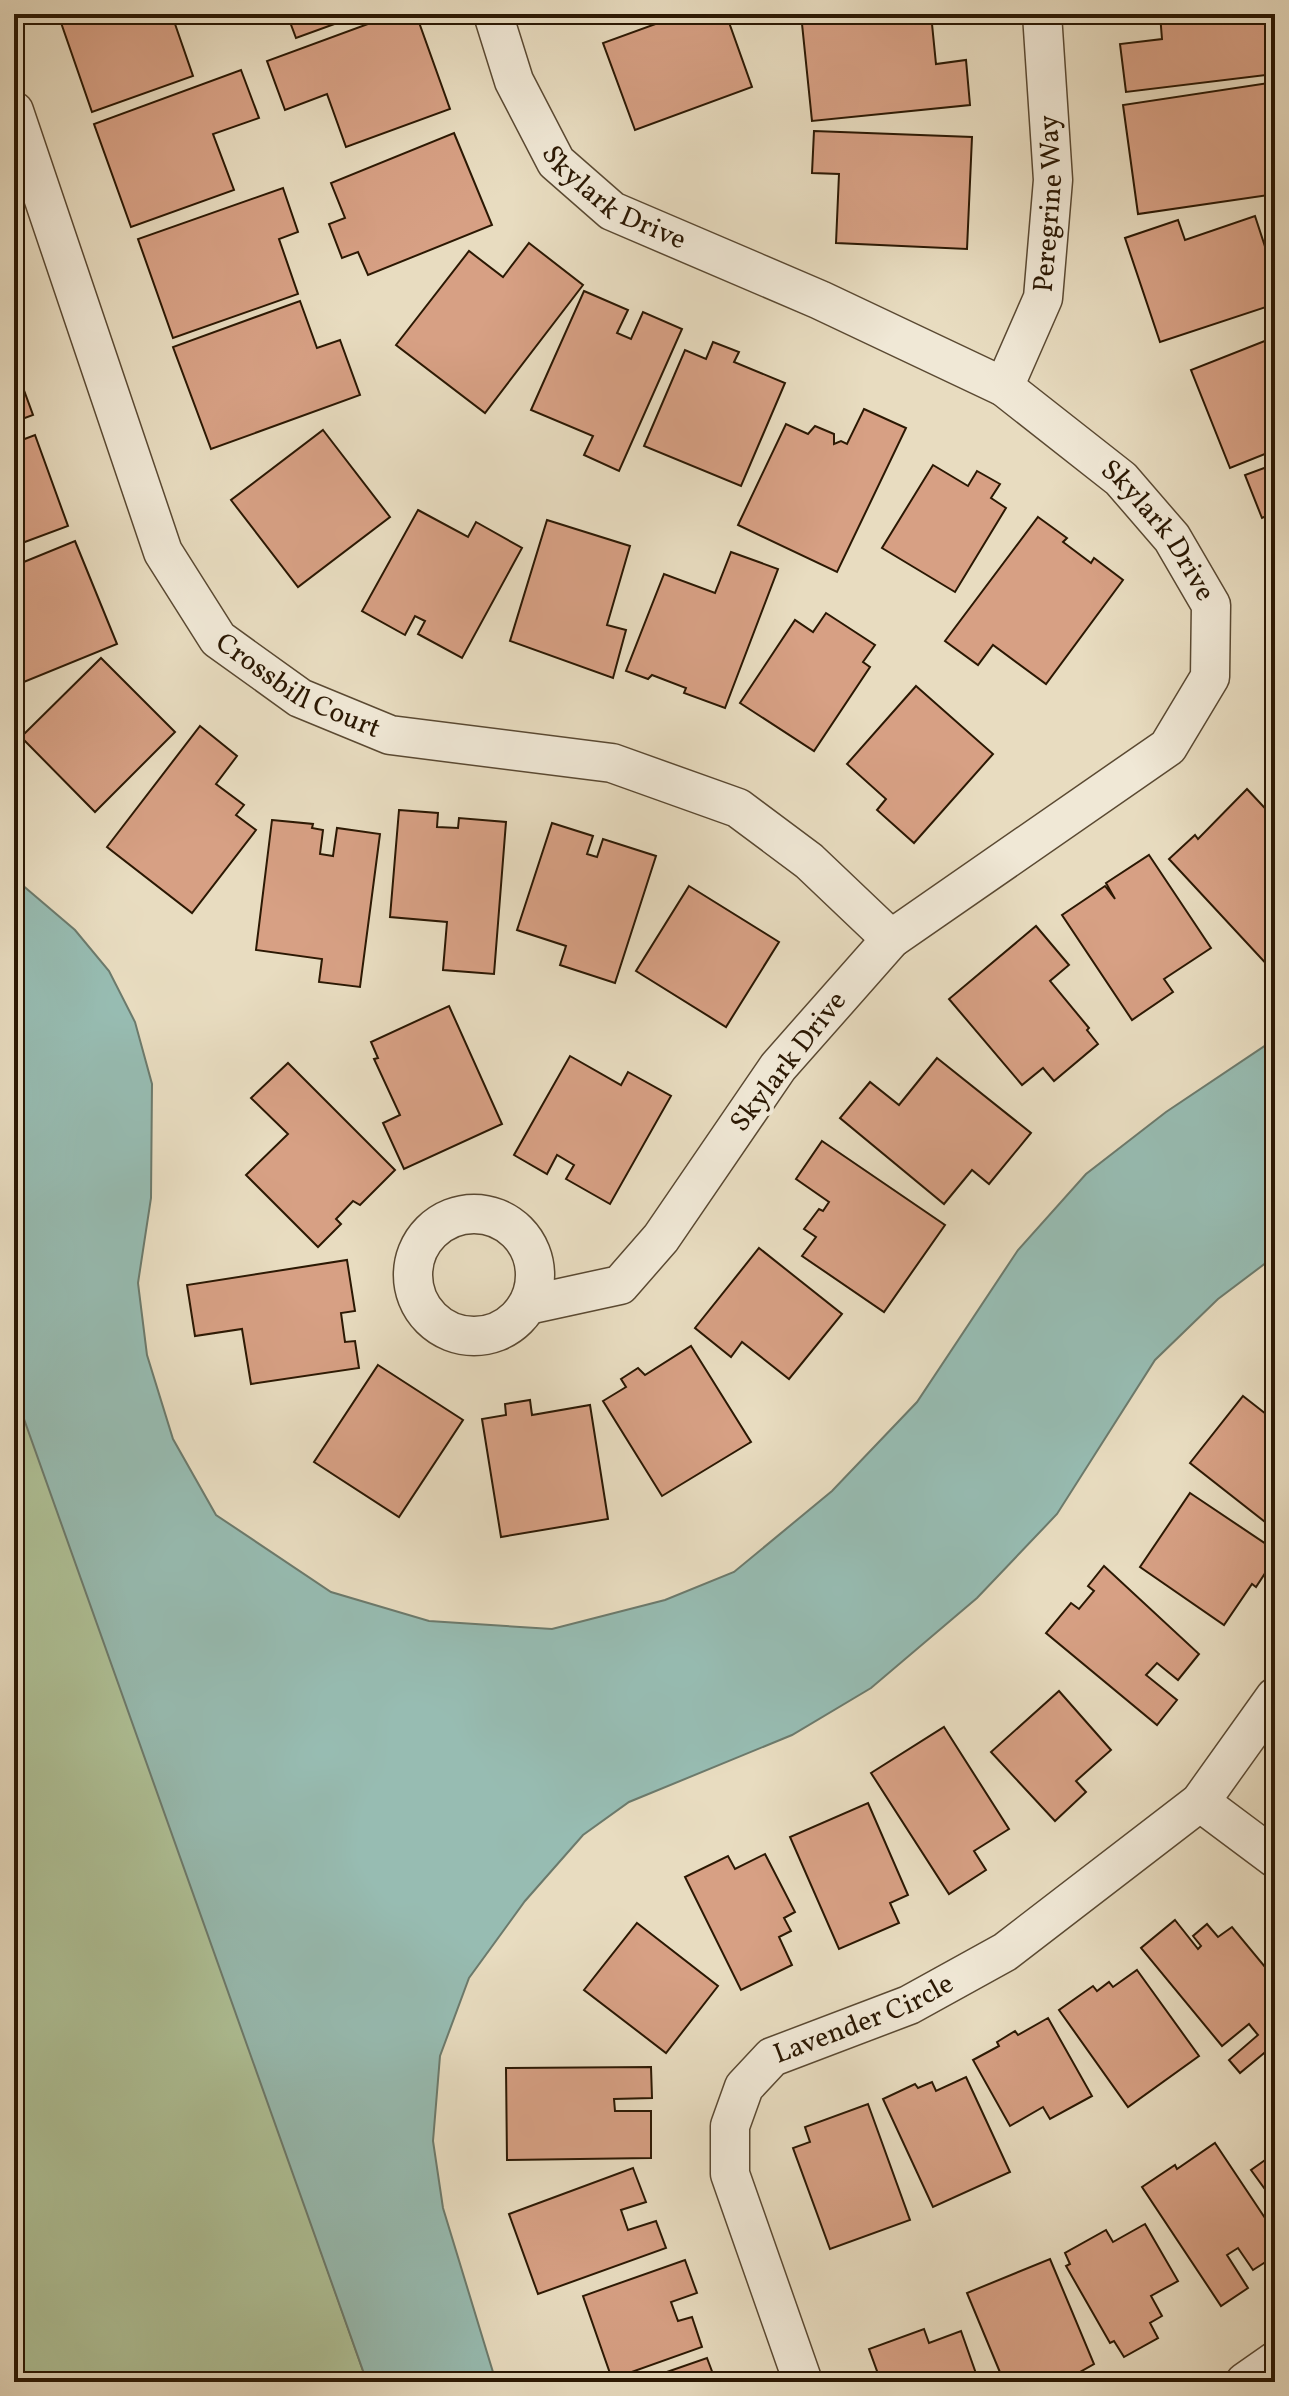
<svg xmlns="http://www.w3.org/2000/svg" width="1289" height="2396" font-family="Vollkorn,serif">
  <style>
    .green { fill: #afc298; stroke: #6d6d4e; stroke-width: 2 }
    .water { fill: #97bcb2; stroke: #6c7a6c; stroke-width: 2 }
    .building { fill: #d7a084; stroke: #2b1803; stroke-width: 2 }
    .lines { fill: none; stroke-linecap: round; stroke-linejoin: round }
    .street-casing { stroke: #5a4932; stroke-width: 41 }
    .street { stroke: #f0e8d6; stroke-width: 38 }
    .labels { text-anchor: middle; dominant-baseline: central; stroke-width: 8; stroke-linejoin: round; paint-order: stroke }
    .street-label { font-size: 28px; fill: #2b1803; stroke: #f0e8d6 }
  </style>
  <rect width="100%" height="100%" fill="#e8dcc0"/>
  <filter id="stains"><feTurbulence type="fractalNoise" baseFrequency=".0025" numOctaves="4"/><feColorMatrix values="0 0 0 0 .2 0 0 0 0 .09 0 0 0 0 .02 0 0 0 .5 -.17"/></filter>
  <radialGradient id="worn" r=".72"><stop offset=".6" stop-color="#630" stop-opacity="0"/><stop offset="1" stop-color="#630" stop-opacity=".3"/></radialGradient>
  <path class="green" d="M14,1379L367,2382H14Z"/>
  <path class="water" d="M14,878L75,930L109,971L135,1022L152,1084L151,1198L138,1283L147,1355L173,1439L216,1515L331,1592L429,1621L552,1629L665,1600L734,1572L832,1491L917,1402L1018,1250L1086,1174L1166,1112L1275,1039V1256L1218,1299L1155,1360L1057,1514L977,1598L871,1688L792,1735L629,1802L583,1835L525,1901L469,1978L440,2056L433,2141L443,2208L496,2382H367L14,1391Z"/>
  <g class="building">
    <path d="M58,14H205L175,24L193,76L92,112Z"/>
    <path d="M287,14H362L296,38Z"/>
    <path d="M395,14H416L450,109L346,147L327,94L285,110L267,61Z"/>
    <path d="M683,14H726L752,87L635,130L603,43Z"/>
    <path d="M801,14H931L936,64L966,60L970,105L812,121Z"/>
    <path d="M1160,14H1275V74L1126,92L1120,44L1162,39Z"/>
    <path d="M241,70L259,118L213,134L234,190L131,227L94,124Z"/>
    <path d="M1275,82V194L1138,214L1123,105Z"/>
    <path d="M814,131L972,137L967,249L836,243L839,174L812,173Z"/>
    <path d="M454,133L492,225L368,275L358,252L342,258L329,224L345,218L331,183Z"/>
    <path d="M283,188L298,232L279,239L298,294L173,338L138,239Z"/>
    <path d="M1255,216L1275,277V304L1160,342L1125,238L1178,220L1185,240Z"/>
    <path d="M529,243L583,285L485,413L396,345L469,251L503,277Z"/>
    <path d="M584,291L628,310L617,333L631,339L643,312L682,329L619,471L584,455L593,436L531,410Z"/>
    <path d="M300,301L317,348L340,340L360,395L211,449L173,347Z"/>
    <path d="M1275,337V450L1230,468L1191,370Z"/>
    <path d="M713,342L739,352L734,362L785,383L741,486L644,446L685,350L706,359Z"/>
    <path d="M14,363L33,415L14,422Z"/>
    <path d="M864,409L906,428L837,572L738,525L786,424L808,434L815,426L834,434V444L841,441L847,444Z"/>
    <path d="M323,430L390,517L298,587L231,500Z"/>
    <path d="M35,435L68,526L14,546V443Z"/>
    <path d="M1275,464V512L1262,518L1245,475Z"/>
    <path d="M933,465L968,486L977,471L1000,484L991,498L1006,508L955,592L882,548Z"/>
    <path d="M418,510L468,537L476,522L522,548L462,658L418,634L425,621L415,616L405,635L362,611Z"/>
    <path d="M1038,517L1067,538L1063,542L1091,563L1094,558L1123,580L1046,684L993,645L978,665L945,641Z"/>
    <path d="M547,520L630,546L607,625L626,630L613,678L510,641Z"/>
    <path d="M75,541L117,644L14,686V566Z"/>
    <path d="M731,552L778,569L725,708L684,693L686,688L652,675L648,679L626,671L664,574L715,593Z"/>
    <path d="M826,613L875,645L863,662L870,667L814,751L740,703L795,620L813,632Z"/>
    <path d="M101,658L175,732L95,812L21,737Z"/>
    <path d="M916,686L993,754L914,843L877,810L886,799L847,764Z"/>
    <path d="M200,726L237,756L216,784L244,805L236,815L256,830L192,913L107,847Z"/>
    <path d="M1247,789L1275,819L1273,971L1169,859L1195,835L1198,839Z"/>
    <path d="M399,810L438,813L437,827L458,828L459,818L506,822L494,974L443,970L447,922L390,917Z"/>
    <path d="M272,820L313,824L312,828L323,830L320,854L333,856L337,828L380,834L360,987L319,982L322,959L256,950Z"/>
    <path d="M552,823L593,836L587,854L597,857L603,839L656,856L615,983L560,965L566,946L517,930Z"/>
    <path d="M1149,855L1211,948L1164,979L1173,992L1132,1020L1062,915L1105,886L1115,899L1106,883Z"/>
    <path d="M689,886L779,942L726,1027L636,971Z"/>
    <path d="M1036,926L1069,965L1050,981L1089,1028L1087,1030L1098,1044L1054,1081L1043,1068L1022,1085L949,999Z"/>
    <path d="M449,1006L502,1124L404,1169L383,1123L400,1115L374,1059L378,1058L371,1042Z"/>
    <path d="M570,1056L621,1085L628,1072L671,1096L610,1204L566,1179L574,1165L557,1155L547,1174L514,1155Z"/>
    <path d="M937,1058L1031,1133L989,1184L972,1170L944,1204L840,1118L870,1082L899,1105Z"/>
    <path d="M288,1063L395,1170L360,1205L353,1201L336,1219L341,1224L318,1247L246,1175L288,1134L251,1098Z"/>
    <path d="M822,1141L945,1225L884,1312L802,1256L816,1237L804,1229L819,1209L823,1211L829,1202L796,1179Z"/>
    <path d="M759,1248L842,1314L789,1379L742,1342L731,1357L695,1328Z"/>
    <path d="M347,1260L355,1311L341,1313L345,1342L355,1341L359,1368L251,1384L242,1329L195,1336L187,1285Z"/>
    <path d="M691,1346L751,1442L662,1496L603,1401L626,1387L621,1379L638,1368L645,1375Z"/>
    <path d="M378,1365L463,1420L399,1517L314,1462Z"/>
    <path d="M1243,1396L1275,1421L1274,1529L1190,1463Z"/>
    <path d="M530,1400L532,1415L590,1405L608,1519L501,1537L482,1419L506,1415L505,1404Z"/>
    <path d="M1190,1493L1275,1550V1558L1256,1587L1252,1584L1224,1625L1140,1567Z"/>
    <path d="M1104,1566L1199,1654L1178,1680L1157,1663L1146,1675L1177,1700L1157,1725L1046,1633L1071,1603L1079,1609L1094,1591L1088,1586Z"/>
    <path d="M1059,1691L1111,1750L1076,1781L1086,1792L1055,1821L991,1752Z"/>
    <path d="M944,1727L1009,1829L974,1851L986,1870L949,1894L871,1773Z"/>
    <path d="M868,1803L908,1895L890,1903L899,1923L839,1949L790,1837Z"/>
    <path d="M765,1854L795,1912L784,1918L791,1931L779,1937L792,1965L741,1990L685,1877L728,1856L735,1869Z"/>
    <path d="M1175,1920L1198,1949L1201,1946L1193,1936L1207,1924L1218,1937L1232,1927L1275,1979V2044L1240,2073L1229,2060L1258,2035L1249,2024L1222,2046L1141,1948Z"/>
    <path d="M637,1923L718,1986L666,2053L584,1990Z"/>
    <path d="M1137,1970L1199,2056L1128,2107L1059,2010L1093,1986L1097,1991L1109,1982L1113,1987Z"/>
    <path d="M1048,2018L1092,2096L1050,2119L1043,2107L1010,2126L973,2060L999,2046L997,2042L1015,2031L1018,2035Z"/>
    <path d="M651,2067L652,2098L614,2099L615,2111H651V2158L507,2160L506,2068Z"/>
    <path d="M966,2077L1010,2172L933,2207L883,2099L915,2084L918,2088L932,2082L936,2091Z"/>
    <path d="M868,2104L910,2220L830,2249L793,2148L810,2142L805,2127Z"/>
    <path d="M1215,2143L1275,2233V2256L1253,2270L1238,2248L1227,2255L1248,2288L1221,2306L1142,2187L1175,2165L1177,2169Z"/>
    <path d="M1275,2153V2203L1251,2170Z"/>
    <path d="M633,2168L646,2202L621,2210L628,2230L656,2221L666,2248L538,2294L509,2214Z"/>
    <path d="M1145,2224L1178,2281L1151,2296L1162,2316L1150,2323L1158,2338L1124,2357L1114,2341L1110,2343L1066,2266L1070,2264L1065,2253L1106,2230L1113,2242Z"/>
    <path d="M1050,2259L1094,2364L1062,2382H1004L967,2293Z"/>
    <path d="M685,2260L697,2293L671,2302L678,2321L692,2317L702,2347L612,2379L583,2296Z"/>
    <path d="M924,2329L929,2343L961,2331L979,2382H881L869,2349Z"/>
    <path d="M707,2358L716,2382H638Z"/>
  </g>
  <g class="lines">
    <g class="street-casing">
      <g id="street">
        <path id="s1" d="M493,14L514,81L556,162L612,211L820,300L1004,387L1121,479L1172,538L1211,605L1210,677L1168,747L891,939L778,1067L661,1238L620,1285L528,1305"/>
        <path id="s2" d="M14,111L163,552L218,639L300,698L390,735L612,763L738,808L809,861L891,939"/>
        <path id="s3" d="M1004,387L1043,298L1053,180L1042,14"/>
        <circle cx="474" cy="1275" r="61"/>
        <path d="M1200,1802L1275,1858"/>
        <path id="s4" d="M803,2382L730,2174V2126L744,2087L772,2057L909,2005L1005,1952L1200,1802L1275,1697"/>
        <path d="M1245,2382L1275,2361"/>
      </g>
    </g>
    <use href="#street" class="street"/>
  </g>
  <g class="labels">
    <g class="street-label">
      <text stroke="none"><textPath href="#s1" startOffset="230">Skylark Drive</textPath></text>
      <text stroke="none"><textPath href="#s3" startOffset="192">Peregrine Way</textPath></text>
      <text stroke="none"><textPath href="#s1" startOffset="878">Skylark Drive</textPath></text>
      <text stroke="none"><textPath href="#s2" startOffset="662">Crossbill Court</textPath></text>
      <text transform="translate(789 1062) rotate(-52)">Skylark Drive</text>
      <text stroke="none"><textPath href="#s4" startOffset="450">Lavender Circle</textPath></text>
    </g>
  </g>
  <rect width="1289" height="2396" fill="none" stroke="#e8dcc0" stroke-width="48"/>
  <rect x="16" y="16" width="1257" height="2364" fill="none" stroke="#2b1803" stroke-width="4"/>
  <rect x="24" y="24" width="1241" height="2348" fill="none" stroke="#2b1803" stroke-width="2"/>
  <rect width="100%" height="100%" filter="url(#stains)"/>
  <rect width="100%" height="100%" fill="url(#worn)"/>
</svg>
